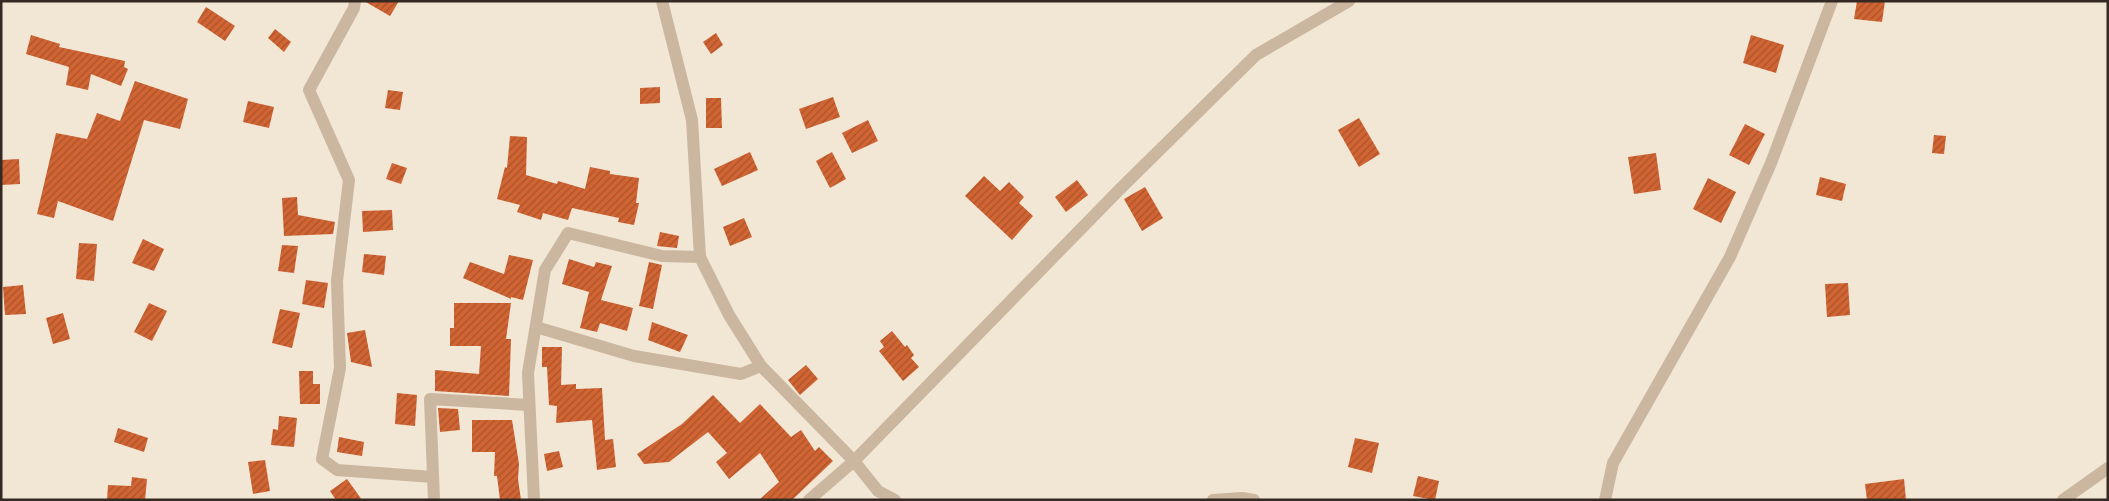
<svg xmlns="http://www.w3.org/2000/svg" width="2109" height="501" font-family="Commissioner,sans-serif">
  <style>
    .building { fill: url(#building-hatch) }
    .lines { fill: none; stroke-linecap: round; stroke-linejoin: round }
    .minor { stroke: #cbb69f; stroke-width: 12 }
  </style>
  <defs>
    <pattern id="building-hatch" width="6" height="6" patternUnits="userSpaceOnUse" patternTransform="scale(1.25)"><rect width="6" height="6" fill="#d16433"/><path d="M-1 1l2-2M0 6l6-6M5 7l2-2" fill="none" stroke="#aa532b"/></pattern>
  </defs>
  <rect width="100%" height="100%" fill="#f2e6d4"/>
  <g class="building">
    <path d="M364,1H399L390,16Z"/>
    <path d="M1857,1H1885L1882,22L1854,19Z"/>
    <path d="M206,7L235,26L225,41L197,22Z"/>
    <path d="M275,29L291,42L284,52L268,38Z"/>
    <path d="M716,33L723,45L711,54L703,42Z"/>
    <path d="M31,35L60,44L59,47L125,61L124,67L128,69L121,86L91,74L88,90L66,85L69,67L26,54Z"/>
    <path d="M1751,35L1784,45L1776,73L1743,63Z"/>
    <path d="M135,81L188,99L180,129L144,120L113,221L58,201L54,218L37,214L56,133L87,139L97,113L120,121Z"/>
    <path d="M660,87V103L640,104V88Z"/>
    <path d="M388,90L403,92L400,110L385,108Z"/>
    <path d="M833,97L840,117L806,129L799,109Z"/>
    <path d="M706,98H721L722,128H706Z"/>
    <path d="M248,101L274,107L269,128L243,122Z"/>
    <path d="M1359,118L1380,154L1359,167L1338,130Z"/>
    <path d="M868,120L878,141L852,153L842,133Z"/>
    <path d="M1745,124L1765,134L1749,165L1729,155Z"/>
    <path d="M1934,135L1946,136L1944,154L1932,153Z"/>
    <path d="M510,136L527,137L526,175L557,184L558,181L585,189L590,167L610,171V174L639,178L636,203H639L634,225L618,222L619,218L572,208L568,220L543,213L541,220L517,212L520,205L497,199L505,167L507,168Z"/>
    <path d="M750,152L758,170L722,186L714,169Z"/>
    <path d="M832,152L846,179L830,188L816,161Z"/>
    <path d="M1656,153L1661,190L1634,194L1628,157Z"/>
    <path d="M19,159L20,184L1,185V160Z"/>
    <path d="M392,163L407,168L401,184L386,179Z"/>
    <path d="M984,176L1000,191L1009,182L1024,197L1019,203L1033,216L1012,240L965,196Z"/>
    <path d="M1820,177L1846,184L1842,201L1816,195Z"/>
    <path d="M1708,178L1736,192L1721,223L1693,209Z"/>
    <path d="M1077,180L1088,195L1066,212L1055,197Z"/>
    <path d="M1145,187L1163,218L1142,231L1124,199Z"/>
    <path d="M297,197L298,215L335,222L333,234L284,236L282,198Z"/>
    <path d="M392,210L393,230L363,232L362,211Z"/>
    <path d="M744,218L752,237L730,246L723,227Z"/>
    <path d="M660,232L679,236L677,248L657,246Z"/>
    <path d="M143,239L164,249L154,271L132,263Z"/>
    <path d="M79,243L97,244L94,281L76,279Z"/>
    <path d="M282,245L298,246L294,273L278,271Z"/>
    <path d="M364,254L386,256L384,275L362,272Z"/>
    <path d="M509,255L533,260L523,300L511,297V299L463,278L470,262L504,274Z"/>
    <path d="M569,259L594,267L596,262L612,266L601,300L633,308L627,331L600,323L597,332L580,328L589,292L562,284Z"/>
    <path d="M649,262L662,265L653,309L639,306Z"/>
    <path d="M306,280L328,283L324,308L302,304Z"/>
    <path d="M1848,283L1850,315L1827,317L1825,284Z"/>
    <path d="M23,285L26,314L5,315L3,287Z"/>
    <path d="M149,303L167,311L152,341L134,332Z"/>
    <path d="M454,303H511L506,339H511L509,396L435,391V370L479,374L481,346H450V328H454Z"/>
    <path d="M280,309L300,313L292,348L272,343Z"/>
    <path d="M63,313L70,339L53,344L46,318Z"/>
    <path d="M652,322L688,335L680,352L648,340Z"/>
    <path d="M365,330L372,367L351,362L347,333Z"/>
    <path d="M892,331L905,347L907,345L914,355L911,358L919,367L903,381L879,351L884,347L880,341Z"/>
    <path d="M542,347H562L561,385L576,384V389L602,388L605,440L613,439L616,467L597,470L592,420L556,423L557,406L549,405L547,367H542Z"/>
    <path d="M806,365L818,379L800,395L788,380Z"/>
    <path d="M299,371H313V384H320V404H300Z"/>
    <path d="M397,393L417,395L415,426L395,424Z"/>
    <path d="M713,395L740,423L760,404L791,437L801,430L815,451L819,447L833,461L792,500H759L779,482L760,453L729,479L716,462L727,453L708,432L669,462L644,464L637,454L682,424Z"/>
    <path d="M438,408L458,409L460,430L440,432Z"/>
    <path d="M279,416L297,418L294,447L271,445L273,429L278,430Z"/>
    <path d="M472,420H512L519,464L518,479L521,500H500L497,476H494L495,452H472Z"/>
    <path d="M118,428L148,438L144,452L114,442Z"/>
    <path d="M339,437L364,442L362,456L337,452Z"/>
    <path d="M1355,438L1379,443L1372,473L1348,467Z"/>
    <path d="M559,451L563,467L547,471L544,454Z"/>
    <path d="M265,460L270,491L253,494L248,462Z"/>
    <path d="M1418,476L1439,481L1435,500L1413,496Z"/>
    <path d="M132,477L147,479L145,500H107L108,485L131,486Z"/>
    <path d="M347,479L362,500H336L330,491Z"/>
    <path d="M1904,479L1906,500H1867L1865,484Z"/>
  </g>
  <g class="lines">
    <g class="minor">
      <path d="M355,1L354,8L309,90L349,180L337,281L340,368L322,459L337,470L433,477"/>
      <path d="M662,1L692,120L700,257L729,315L761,366L854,461L878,491L895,500"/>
      <path d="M536,327L634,356L741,374L761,366"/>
      <path d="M434,500L430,399L529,405"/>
      <path d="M534,500L528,373L545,270L568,233L662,256L700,257"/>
      <path d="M809,500L854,461L1120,189L1256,55L1349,1"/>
      <path d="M1213,500L1242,498L1254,500"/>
      <path d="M1605,500L1613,463L1730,257L1771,163L1832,1"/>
      <path d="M2063,500L2108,468"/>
    </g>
  </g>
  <rect width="2109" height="501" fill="none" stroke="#342a23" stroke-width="5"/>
</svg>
